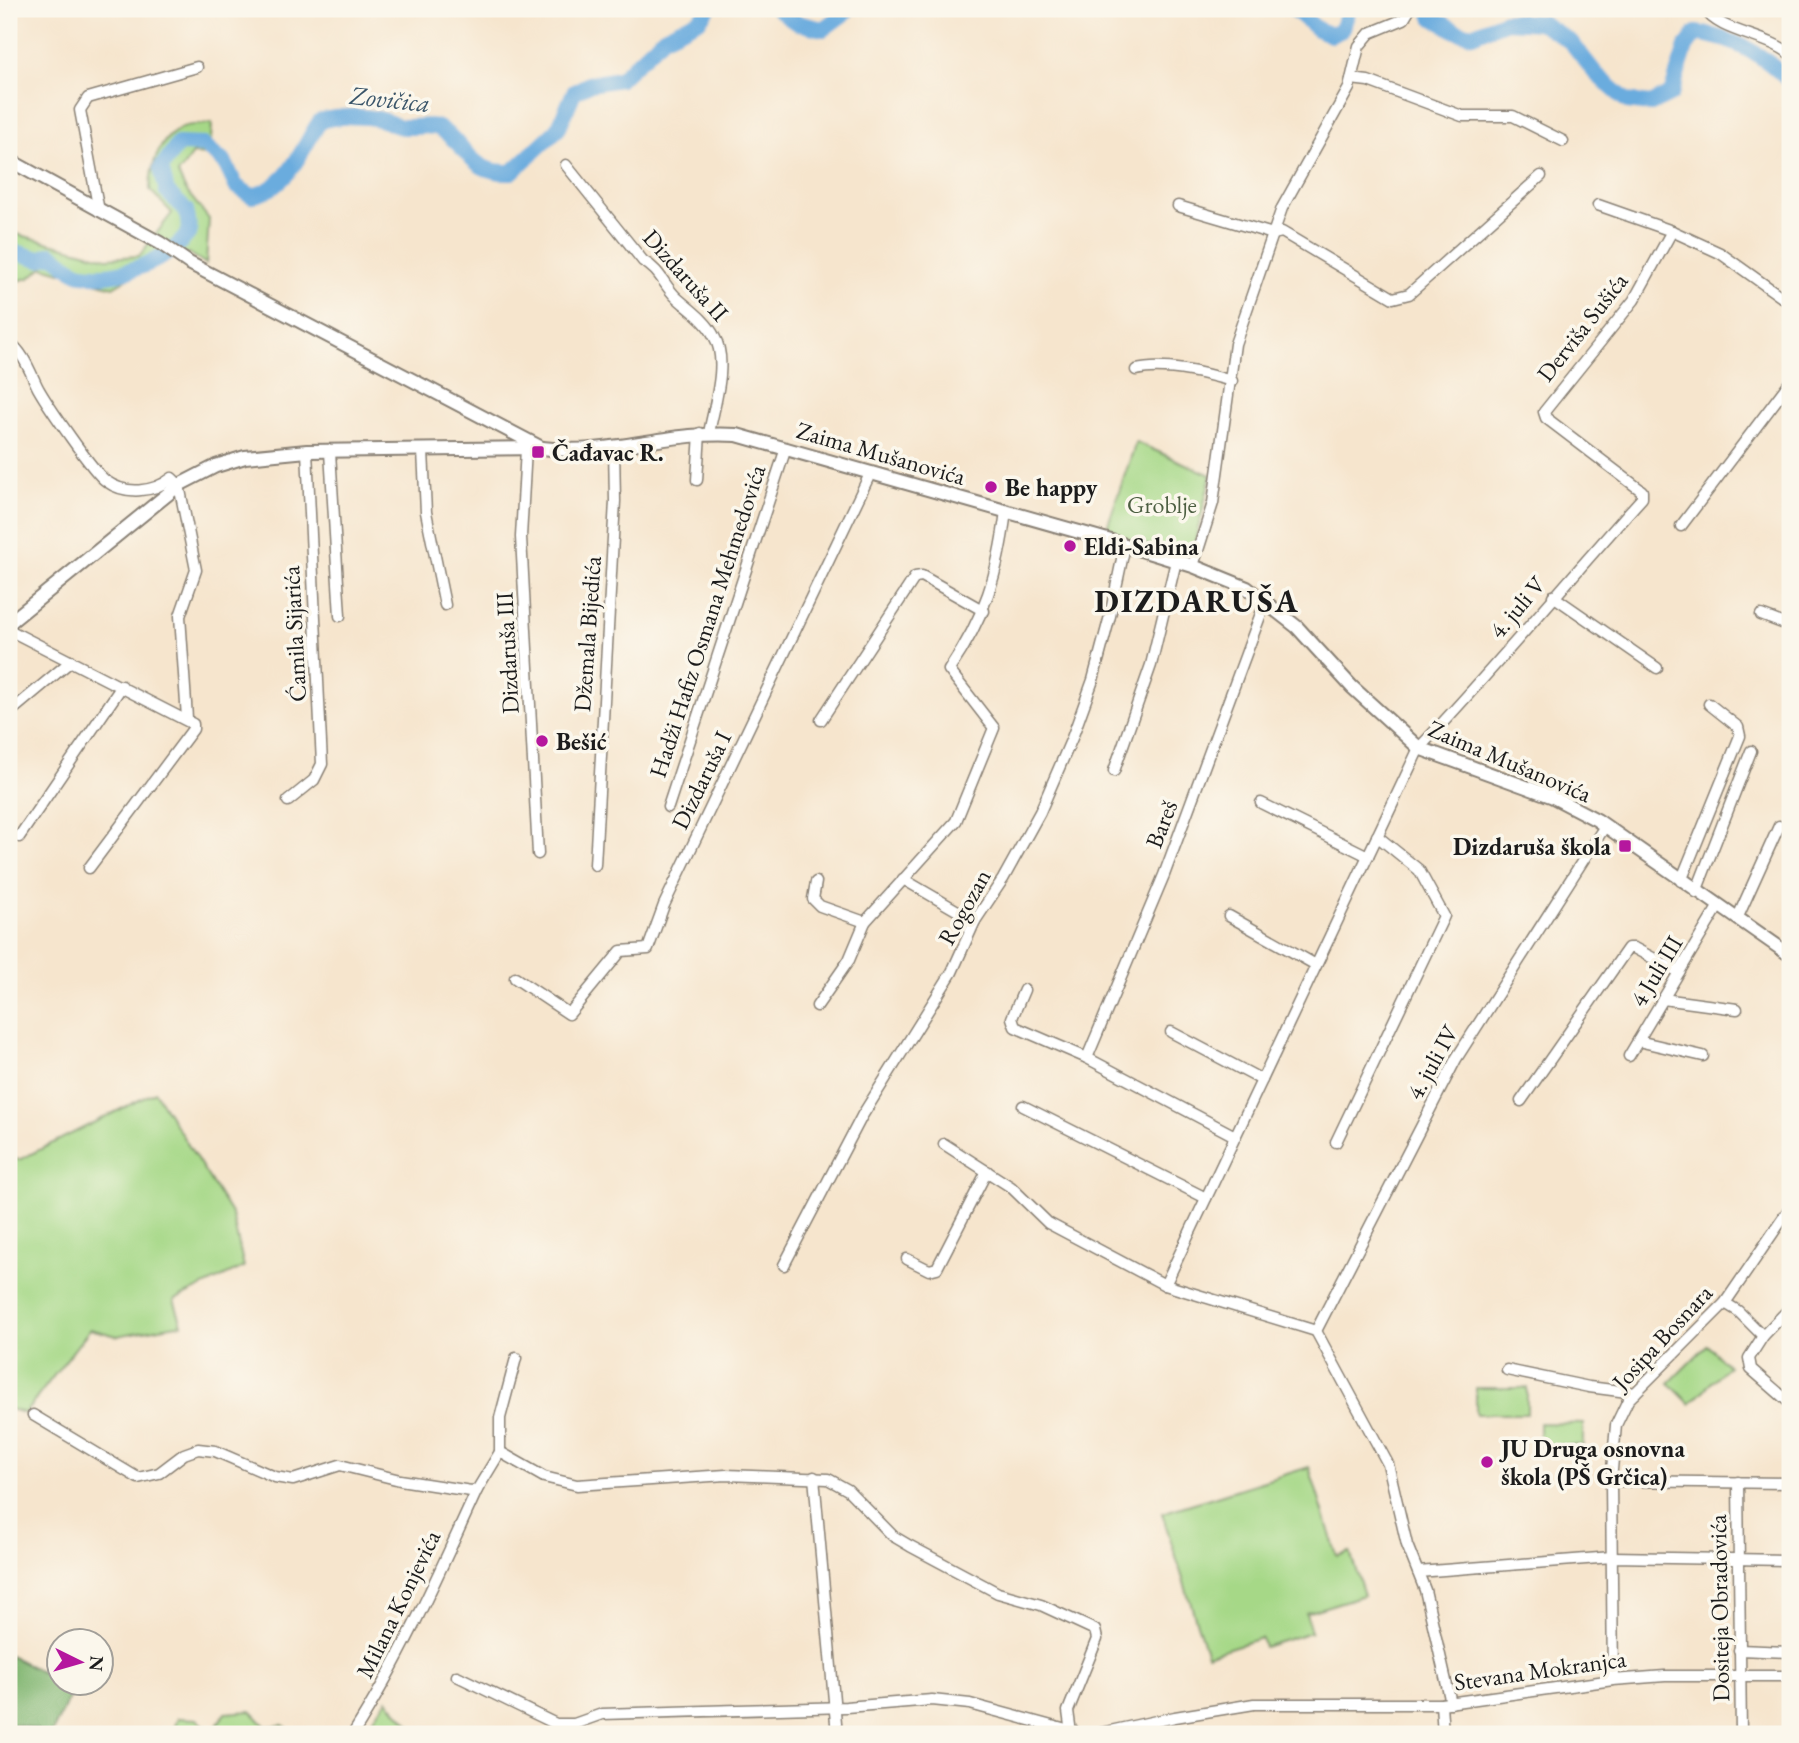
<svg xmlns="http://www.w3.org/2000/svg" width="1799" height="1743" font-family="'EB Garamond',serif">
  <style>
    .green { fill: #a6d887; stroke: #617a52; stroke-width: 2 }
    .forest { fill: #84b874; stroke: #506a48; stroke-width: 2 }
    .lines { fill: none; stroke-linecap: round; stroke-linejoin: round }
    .river { stroke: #6aacde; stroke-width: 16 }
    .minor-casing { stroke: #898074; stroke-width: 13 }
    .tertiary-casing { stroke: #898074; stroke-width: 16 }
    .minor { stroke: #fff; stroke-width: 10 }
    .tertiary { stroke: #fff; stroke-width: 12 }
    .poi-dot { fill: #b5179e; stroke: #fbf7ec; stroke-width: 2.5 }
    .labels { text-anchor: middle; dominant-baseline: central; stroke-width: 7; stroke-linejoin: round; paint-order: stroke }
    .street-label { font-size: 24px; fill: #1c1c1c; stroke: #fbf7ec }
    .poi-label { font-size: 24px; font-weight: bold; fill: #1c1c1c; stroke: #fbf7ec; text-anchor: start }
    .park-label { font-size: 24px; fill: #4c5e41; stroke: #fbf7ec }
    .water-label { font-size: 26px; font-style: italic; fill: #3b566a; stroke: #fbf7ec }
    .district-label { font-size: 32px; font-weight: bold; letter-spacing: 2px; fill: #1c1c1c; stroke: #fbf7ec }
  </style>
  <rect width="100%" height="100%" fill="#fbf7ec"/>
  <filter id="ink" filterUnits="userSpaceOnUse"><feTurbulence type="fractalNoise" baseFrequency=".0143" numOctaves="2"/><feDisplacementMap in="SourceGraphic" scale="14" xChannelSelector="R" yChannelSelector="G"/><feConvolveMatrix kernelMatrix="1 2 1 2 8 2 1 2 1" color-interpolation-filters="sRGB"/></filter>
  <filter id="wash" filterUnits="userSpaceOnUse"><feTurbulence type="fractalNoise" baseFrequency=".00686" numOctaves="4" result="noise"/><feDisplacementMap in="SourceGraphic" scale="28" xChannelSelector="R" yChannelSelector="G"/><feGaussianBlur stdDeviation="1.57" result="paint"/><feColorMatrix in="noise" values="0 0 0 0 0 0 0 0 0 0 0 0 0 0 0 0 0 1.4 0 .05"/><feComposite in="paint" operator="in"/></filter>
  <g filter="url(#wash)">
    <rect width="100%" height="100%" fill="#f6e5cd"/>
    <g class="green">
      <path d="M212,123L210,155L193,154L178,174L185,189L209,219L206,264L189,253L150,265L113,287L43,267L29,278L9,283V232L107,258L139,256L172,213L150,190C150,167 159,137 183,127C192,124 203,125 212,123Z"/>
      <path d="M1136,442L1211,475L1191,558L1105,533Z"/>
      <path d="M155,1092L232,1215L244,1267L174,1300L182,1324L117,1336L90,1329L25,1413L9,1409V1160L21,1159Z"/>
      <path d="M1707,1345L1728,1366L1690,1404L1669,1383Z"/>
      <rect x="1476" y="1388" width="51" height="26"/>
      <path d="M1539,1423L1583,1424V1445H1539Z"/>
      <path d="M1309,1467L1337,1556L1350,1552L1364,1595L1306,1613L1311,1632L1264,1647L1261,1638L1207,1655L1162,1513Z"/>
      <path d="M387,1700L418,1734H363Z"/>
      <path d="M251,1711L266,1727L283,1725L295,1734H168L174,1729L178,1718L197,1719L212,1733L225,1713Z"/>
    </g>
    <path class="forest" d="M9,1655L74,1689L51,1734L15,1724L9,1731Z"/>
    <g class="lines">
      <g class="river">
        <path d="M778,9L798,23L823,29L846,12L845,9"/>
        <path d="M1294,9L1317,29L1331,35L1342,30L1349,9"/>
        <path d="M1430,9L1432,17L1456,31L1472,35L1506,21L1542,23L1571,42L1596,74L1627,101L1651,104L1671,94L1686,47L1696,33C1733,38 1765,55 1790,82"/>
        <path d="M9,250L39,259L51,254C60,260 73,273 83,274C119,280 170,261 190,231L186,210L167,192L161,168L178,144L204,145L225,163L236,186L252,196C290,187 300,151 320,121C338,116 361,115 379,119C388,121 396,127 405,127C417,128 431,123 442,130C471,150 471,174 512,172L558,129L574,92L589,84L620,79L664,37L699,20L708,9"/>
      </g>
    </g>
  </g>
  <g filter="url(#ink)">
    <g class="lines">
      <g class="minor-casing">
        <g id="minor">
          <path d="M1705,9C1718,32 1768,35 1790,54"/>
          <path d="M1351,79L1368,81L1462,116H1513L1563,141"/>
          <path d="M566,165L643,261C660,270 663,284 676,297C689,309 706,320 714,336C729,361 714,406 709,433"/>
          <path d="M1598,205L1672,231L1720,253L1790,303"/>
          <path d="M1178,206L1273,234L1282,232L1393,298L1409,294L1541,176"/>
          <path d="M99,211L80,110L88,98L197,67"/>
          <path d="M9,342C24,353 30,372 38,388C47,404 93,472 106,481C125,495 153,493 172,478L179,485L196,570L180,616L187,718"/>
          <path d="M1136,370C1164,363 1204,373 1232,381"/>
          <path d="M526,449L521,537L538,854"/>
          <path d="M423,451L426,512L445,605"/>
          <path d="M330,452L340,616"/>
          <path d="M697,480L700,433"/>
          <path d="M1681,526L1790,382"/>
          <path d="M1193,566L1213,503L1235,344L1282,208L1349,88L1359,46L1370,33L1404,19L1410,9"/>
          <path d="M1553,596L1657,668"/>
          <path d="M1761,615L1790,626"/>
          <path d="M9,630L193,724V729L89,868"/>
          <path d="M9,713L71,661"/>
          <path d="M821,720L915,577L922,576L984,611"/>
          <path d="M1114,771L1151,665L1176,561"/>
          <path d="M288,801L314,780L322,764L307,451"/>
          <path d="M1261,803L1368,856"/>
          <path d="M668,807L786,448"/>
          <path d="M19,837L122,686"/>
          <path d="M595,865L615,501L614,447"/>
          <path d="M903,879L975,921"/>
          <path d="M1681,881L1740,736L1738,727L1709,704"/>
          <path d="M816,882L813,899L820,906L865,922"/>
          <path d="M1696,892L1751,751"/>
          <path d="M1229,916L1316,965"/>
          <path d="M1737,919L1779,826"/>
          <path d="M515,978L569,1014L621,951L648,949L664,905L871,472"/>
          <path d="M1024,990L1012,1018L1015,1027L1087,1058"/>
          <path d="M1663,999L1737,1009"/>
          <path d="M817,1006L849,960L865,922L956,821L994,728L949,670C985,617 998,574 1006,511"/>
          <path d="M1171,1032L1262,1080"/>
          <path d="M1638,1041L1703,1056"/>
          <path d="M1629,1056L1718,907"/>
          <path d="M1521,1101L1628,948H1634L1679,972"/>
          <path d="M1023,1106L1206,1198"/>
          <path d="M1235,1136L1087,1058L1164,875L1266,600"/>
          <path d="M1336,1142L1444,916L1419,870L1377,836"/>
          <path d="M944,1144L1011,1187L1048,1223L1165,1285L1316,1331"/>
          <path d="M907,1259L929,1270L937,1268L987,1171"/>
          <path d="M784,1265L862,1116L952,972L975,921L1003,879L1040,812L1072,738L1093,680L1110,616L1125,545"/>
          <path d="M1165,1285L1419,748C1496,667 1567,581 1642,498V491L1546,418L1544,412L1634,300L1672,231"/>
          <path d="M1725,1303L1738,1311L1763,1336"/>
          <path d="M1790,1308L1763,1336L1749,1358L1751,1369L1790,1403"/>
          <path d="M1316,1331L1456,1059L1605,826"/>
          <path d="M1316,1331L1388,1464L1407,1545L1425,1590L1451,1703"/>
          <path d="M1507,1370L1589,1387L1635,1393"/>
          <path d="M33,1415L138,1478L159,1473L184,1454L198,1449L215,1451L275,1477L293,1480L340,1465L400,1480L471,1491L477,1490L500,1452L544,1477L577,1485L726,1475L828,1479L848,1490L893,1536L910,1546L998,1593L1041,1605L1095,1630L1097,1639L1068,1711L1071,1733"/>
          <path d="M500,1452V1418L516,1358"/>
          <path d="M814,1477L837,1734"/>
          <path d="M1611,1481L1790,1483"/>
          <path d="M1738,1482L1741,1734"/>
          <path d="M1418,1572L1612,1557L1790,1560"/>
          <path d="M1739,1650L1790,1652"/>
          <path d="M457,1676L556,1724H574L602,1714L846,1707L932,1700L970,1704L1081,1734"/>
          <path d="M1613,1680L1611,1481L1616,1425L1628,1400L1725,1303L1790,1208"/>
          <path d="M1441,1704L1443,1734"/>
          <path d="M353,1734C402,1657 439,1573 477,1490"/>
          <path d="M1096,1734L1175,1717L1254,1704H1441L1613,1680L1665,1676H1790"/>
        </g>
      </g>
      <g class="tertiary-casing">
        <g id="tertiary">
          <path d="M9,160L160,243L189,263L542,448"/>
          <path d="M9,623L179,485L216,466L245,457L307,451L542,448C610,457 669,430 737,435L1125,545L1193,566L1247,588L1297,627L1352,687L1419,748L1551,796L1597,820L1790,955"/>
        </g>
      </g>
      <use href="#minor" class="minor"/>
      <use href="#tertiary" class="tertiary"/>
    </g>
  </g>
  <g class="poi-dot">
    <rect x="531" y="445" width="14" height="14" rx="3.5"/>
    <circle cx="991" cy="487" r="7"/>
    <circle cx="1070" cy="546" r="7"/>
    <circle cx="542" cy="741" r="7"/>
    <rect x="1618" y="839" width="14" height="14" rx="3.5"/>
    <circle cx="1487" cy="1462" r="7"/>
  </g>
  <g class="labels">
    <g class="street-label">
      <text transform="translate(686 275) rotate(48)">Dizdaruša II</text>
      <text transform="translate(1582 327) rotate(-52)">Derviša Sušića</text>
      <text transform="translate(881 453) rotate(16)">Zaima Mušanovića</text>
      <text transform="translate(1517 607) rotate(-50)">4. juli V</text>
      <text transform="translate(707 621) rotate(-72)">Hadži Hafiz Osmana Mehmedovića</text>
      <text transform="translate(294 634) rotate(-93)">Ćamila Sijarića</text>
      <text transform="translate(587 634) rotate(-86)">Džemala Bijedića</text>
      <text transform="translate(507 653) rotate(-93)">Dizdaruša III</text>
      <text transform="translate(1510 761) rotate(23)">Zaima Mušanovića</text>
      <text transform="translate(701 780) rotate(-64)">Dizdaruša I</text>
      <text transform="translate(1161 824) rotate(-69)">Bareš</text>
      <text transform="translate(964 907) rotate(-61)">Rogozan</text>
      <text transform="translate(1656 971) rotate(-59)">4 Juli III</text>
      <text transform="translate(1432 1062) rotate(-61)">4. juli IV</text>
      <text transform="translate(1662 1337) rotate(-47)">Josipa Bosnara</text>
      <text transform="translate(398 1604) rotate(-64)">Milana Konjevića</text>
      <text transform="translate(1719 1608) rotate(-91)">Dositeja Obradovića</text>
      <text transform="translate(1540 1670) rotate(-8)">Stevana Mokranjca</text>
    </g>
    <g class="poi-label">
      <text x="552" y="452">Čađavac R.</text>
      <text x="1005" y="487">Be happy</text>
      <text x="1084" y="546">Eldi-Sabina</text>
      <text x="556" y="741">Bešić</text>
      <text x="1611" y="846" text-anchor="end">Dizdaruša škola</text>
      <text x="1501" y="1448">JU Druga osnovna<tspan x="1501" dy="28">škola (PŠ Grčica)</tspan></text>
    </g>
    <g class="park-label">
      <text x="1162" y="504">Groblje</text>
    </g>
    <g class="water-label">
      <text transform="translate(390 99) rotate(6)">Zovičica</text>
    </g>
    <g class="district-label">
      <text x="1197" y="601">DIZDARUŠA</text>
    </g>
  </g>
  <rect width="1799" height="1743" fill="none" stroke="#fbf7ec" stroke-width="35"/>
  <g transform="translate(80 1662) rotate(95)"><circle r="33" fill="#fbf7ec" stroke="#a29f99" stroke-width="2"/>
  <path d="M0-5L12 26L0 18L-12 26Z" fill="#b5179e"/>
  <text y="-10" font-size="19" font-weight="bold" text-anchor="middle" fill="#1c1c1c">N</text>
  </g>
</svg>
